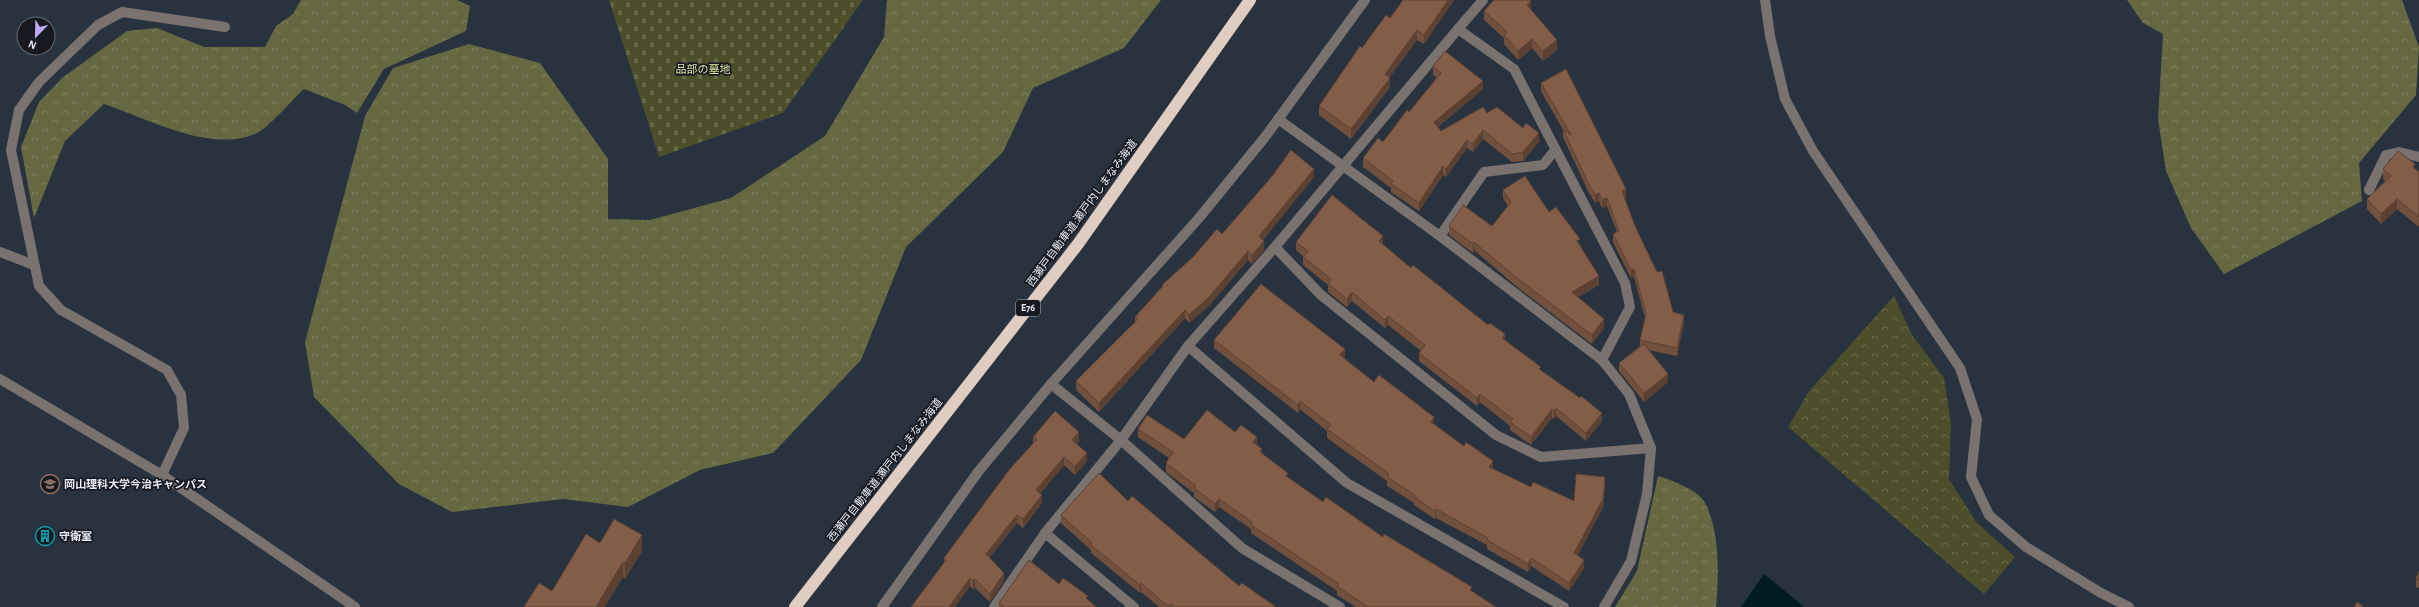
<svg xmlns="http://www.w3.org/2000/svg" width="2419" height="607" font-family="'Alegreya Sans','Noto Sans JP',sans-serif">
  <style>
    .forest { fill: url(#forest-crowns) }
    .cemetery { fill: url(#cemetery-stones) }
    .park { fill: url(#park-crowns) }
    .water { fill: #001b21 }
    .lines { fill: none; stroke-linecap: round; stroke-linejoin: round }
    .minor { stroke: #7a726e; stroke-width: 10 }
    .highway { stroke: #e0ccc1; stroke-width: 12 }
    .wall { fill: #71503e }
    .shaded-wall { fill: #5c4132 }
    .building { fill: #835d48; stroke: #5c4132 }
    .labels { text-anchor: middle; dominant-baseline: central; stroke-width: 3.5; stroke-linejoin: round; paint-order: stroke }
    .shield { fill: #161920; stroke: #a9aeb6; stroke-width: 1 }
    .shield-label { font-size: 10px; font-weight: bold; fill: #e8eef7 }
    .park-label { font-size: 11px; fill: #dee49f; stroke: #161920 }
    .street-label { font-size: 11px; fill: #e8eef7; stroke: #161920 }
    .poi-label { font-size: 11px; font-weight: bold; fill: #e8eef7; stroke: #161920; text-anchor: start }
  </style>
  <defs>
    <pattern id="forest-crowns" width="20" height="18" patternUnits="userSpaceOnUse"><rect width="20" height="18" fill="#656840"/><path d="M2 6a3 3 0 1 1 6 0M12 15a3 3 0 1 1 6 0" fill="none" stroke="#7b7e5c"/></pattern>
    <pattern id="cemetery-stones" width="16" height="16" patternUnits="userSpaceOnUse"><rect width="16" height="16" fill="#4d4f2b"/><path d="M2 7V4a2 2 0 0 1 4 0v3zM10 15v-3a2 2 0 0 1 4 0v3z" fill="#67694a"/></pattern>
    <pattern id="park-crowns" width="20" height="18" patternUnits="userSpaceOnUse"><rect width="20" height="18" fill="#4d4f2b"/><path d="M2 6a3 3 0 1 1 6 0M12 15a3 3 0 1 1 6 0" fill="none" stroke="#67694a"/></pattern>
  </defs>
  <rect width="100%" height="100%" fill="#29323f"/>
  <g class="forest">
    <path d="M301,0H457L470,6L466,31L384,69L357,113L345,105L304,89C293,99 268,128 257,133C211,154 149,119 104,104L65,141L34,218L21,147L39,102L62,78L127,31L157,28L204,47H265L276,26L293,14Z"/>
    <path d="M887,0H1161L1124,48L1033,88L1003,152L906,247L861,360L773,453L700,470L628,507L563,499L452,512L399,484L314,397L305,342L365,116L393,68L469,44L540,63L608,159V219L650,220L731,198L825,136L884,37Z"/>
    <path d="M2127,0H2402L2419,47L2416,95L2359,163L2362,201L2224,274L2191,228L2166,171L2158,119L2163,34L2143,23Z"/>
    <path d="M1658,476C1671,480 1699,490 1705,503C1720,531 1719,576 1716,607H1615L1637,571Z"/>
  </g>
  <path class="cemetery" d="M609,0H863L783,113L659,157Z"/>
  <path class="park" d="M1894,296L1912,335L1944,378L1951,423L1949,479L1976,522L2015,557L1984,594L1788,427L1809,391Z"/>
  <path class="water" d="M1764,574L1804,607H1741Z"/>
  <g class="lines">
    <g class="minor">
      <path d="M1765,0L1770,36L1785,99L1813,151L1960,368L1977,419L1971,477L1989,515L2026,547L2101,593L2129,607"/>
      <path d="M1458,29L1483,0"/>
      <path d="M1278,119L1440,236L1602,360L1629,394L1651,448L1647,494L1631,561L1604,607"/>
      <path d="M2369,190L2386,155L2399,152L2419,157"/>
      <path d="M1440,236L1484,172L1543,165L1555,150"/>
      <path d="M1275,247L1321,295L1496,435L1541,457L1651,448"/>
      <path d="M0,252L34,265"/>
      <path d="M1188,346L1347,483L1564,607"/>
      <path d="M0,379L162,475L355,607"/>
      <path d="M1051,384L1121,440L1242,548L1340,607"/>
      <path d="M162,475L184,428L181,395L167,370L61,310L39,286L11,150L19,110L39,82L98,25L122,12L225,27"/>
      <path d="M1045,533L1134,607"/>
      <path d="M882,607L978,472L1051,384L1199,218L1265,137L1365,0"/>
      <path d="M994,607L1045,533L1121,440L1188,346L1275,247L1458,29L1514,69L1625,283L1630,307L1602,360"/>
    </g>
    <path class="highway" d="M795,607L1078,244L1250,0"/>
  </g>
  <g class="wall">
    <path d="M1454,0L1424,44L1417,40L1389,77L1390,87L1351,139L1319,115V106L1362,48L1390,18Z"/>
    <path d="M1531,9L1557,50L1543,61L1532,48L1518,60L1504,44V38L1484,20V11Z"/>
    <path d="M1433,66L1483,89L1438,127L1441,131L1487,113L1539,142L1523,161L1512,162L1483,139L1473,152L1467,148L1446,177L1443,175L1419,211L1391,192V188L1363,167V158L1383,142L1409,112L1437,78L1433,75Z"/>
    <path d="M1541,83L1626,197L1624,198L1635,226L1673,312L1684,323L1677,356L1648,350L1668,382L1644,402L1619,371V363L1640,346V340L1645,318L1634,277L1631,278L1613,242V234L1617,232L1607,206L1602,208L1599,201L1595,203L1588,191L1563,137V130L1541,91Z"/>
    <path d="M2383,169H2415L2419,172V227L2397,209L2381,224L2367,209V199L2385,181L2383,179Z"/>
    <path d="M1314,177L1263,240L1264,250L1252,264L1248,260L1209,306L1189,323L1185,318L1099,412L1076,390V381L1135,322V317L1162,287V285L1222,234Z"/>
    <path d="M1503,190L1549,212L1580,244L1599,285L1578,297L1604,328L1592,344L1517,287L1474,250L1473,253L1449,235V226H1492L1508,206L1503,198Z"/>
    <path d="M1296,242L1383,244V245L1411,268L1505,340L1541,371L1602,421L1586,441L1556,416L1554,419L1552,418L1531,445L1510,430V426L1480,402L1477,406L1419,361V353L1421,351L1388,325L1385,328L1352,301L1347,307L1328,292V285L1303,265V256L1296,250Z"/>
    <path d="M1214,340L1345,358L1344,359L1374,382L1434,424L1493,469L1531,487L1574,501L1605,485L1603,507L1578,555L1584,568L1569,591L1531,566L1528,572L1487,549V545L1436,518L1435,519L1414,505V503L1387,486V481L1327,438V431L1300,409L1298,413L1214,348Z"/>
    <path d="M1138,429L1184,439L1235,432L1257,445L1262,453L1288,477L1323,502L1383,537L1472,591L1496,607H1356L1337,595V591L1251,533V529L1219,507L1215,512L1194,497V493L1166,472V463L1169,458L1138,437Z"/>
    <path d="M1033,437L1079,441L1077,444L1087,461L1075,475L1064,465L1040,494L1042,503L1023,528L1017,523L989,558L1004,581L990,602L975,588L973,589L970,586L955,607H911L944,563V558L1033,443Z"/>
    <path d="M1128,501L1239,586L1276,607H1159L1141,592L1140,593L1091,553V550L1061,523V515Z"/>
    <path d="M600,543L642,551L625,579L623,577L552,591Z"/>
    <path d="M2419,571V588L2416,587V578Z"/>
    <path d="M1059,584L1088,600L1096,607H999V603Z"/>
  </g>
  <g class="shaded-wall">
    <path d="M1448,0H1454L1424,44V35Z"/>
    <path d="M1531,1V11L1527,5Z"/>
    <path d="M1417,30V40L1385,84V74Z"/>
    <path d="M1532,39V48L1518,60V51Z"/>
    <path d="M1557,40V50L1543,61V51Z"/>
    <path d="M1390,78V87L1351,139V129Z"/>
    <path d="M1483,81V89L1434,130V122Z"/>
    <path d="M1483,130V139L1473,152V144Z"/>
    <path d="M1539,133V142L1523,161V152Z"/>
    <path d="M1467,140V148L1446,177V169Z"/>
    <path d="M1443,166V175L1419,211V203Z"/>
    <path d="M1314,169V177L1259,245V236Z"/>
    <path d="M1626,189V197L1622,199V191Z"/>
    <path d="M1599,193V201L1595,203V195Z"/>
    <path d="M1607,198V206L1602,208V200Z"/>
    <path d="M2397,199V209L2381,224V214Z"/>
    <path d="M1383,236V244L1379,250V241Z"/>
    <path d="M1264,241V250L1252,264V255Z"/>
    <path d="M1474,242V250L1473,253V244Z"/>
    <path d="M1248,251V260L1209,306L1189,323V315Z"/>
    <path d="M1634,269V277L1631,278V270Z"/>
    <path d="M1599,276V285L1572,301V292Z"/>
    <path d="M1352,292V301L1347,307V299Z"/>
    <path d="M1185,310V318L1099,412V403Z"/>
    <path d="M1684,315V323L1677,356V348Z"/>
    <path d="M1388,316V325L1385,328V320Z"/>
    <path d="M1604,319V328L1592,344V335Z"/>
    <path d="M1505,334V342L1502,338Z"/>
    <path d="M1345,349V358L1340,364V355Z"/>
    <path d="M1668,374V382L1644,402V393Z"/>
    <path d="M1480,394V402L1477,406V398Z"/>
    <path d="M1300,401V409L1298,413V405Z"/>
    <path d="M1556,408V416L1554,419V411Z"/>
    <path d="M1552,409V418L1531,445V437Z"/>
    <path d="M1602,413V421L1586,441V433Z"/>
    <path d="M1434,417V425L1431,422Z"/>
    <path d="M1079,432V441L1072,449V440Z"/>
    <path d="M1257,437V446L1253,442Z"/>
    <path d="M1087,453V461L1075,475V466Z"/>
    <path d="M1064,457V465L1036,499V490Z"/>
    <path d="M1493,461V469L1489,467Z"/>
    <path d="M1605,477V485L1603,507L1574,562V553Z"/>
    <path d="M1042,495V503L1023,528V519Z"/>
    <path d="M1219,499V507L1215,512V504Z"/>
    <path d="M1436,509V518L1435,519V511Z"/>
    <path d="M1017,515V523L986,562V554Z"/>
    <path d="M642,535V551L625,579V563Z"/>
    <path d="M1531,558V566L1528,572V564Z"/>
    <path d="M1584,560V568L1569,591V583Z"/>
    <path d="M623,562V577L605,607H596Z"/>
    <path d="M1004,573V581L990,602V594Z"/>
    <path d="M970,578V586L955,607H949Z"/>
    <path d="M975,579V588L973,589V581Z"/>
    <path d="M1141,583V592L1140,593V585Z"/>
  </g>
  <g class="building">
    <path d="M1403,0H1448L1424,35L1417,30L1385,74L1390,78L1351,129L1319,106L1360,46L1362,48L1386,15L1390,18Z"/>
    <path d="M1494,0H1529L1531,1L1527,5L1557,40L1543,51L1532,39L1518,51L1504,35L1507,32L1484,11Z"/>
    <path d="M1445,51L1483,81L1434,122L1441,131L1483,107L1487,113L1497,107L1523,128L1526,123L1539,133L1523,152L1512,154L1483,130L1473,144L1467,140L1446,169L1443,166L1419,203L1391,184L1393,181L1363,158L1378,138L1383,142L1407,110L1409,112L1441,73L1433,66Z"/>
    <path d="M1566,69L1626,189L1622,191L1635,226L1657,272L1662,271L1673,312L1684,315L1677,348L1640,340L1646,314L1634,269L1631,270L1613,234L1619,231L1607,198L1602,200L1599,193L1595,195L1588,183L1563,129L1571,135L1541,83Z"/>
    <path d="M1291,150L1314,169L1259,236L1264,241L1252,255L1248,251L1209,297L1189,315L1185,310L1099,403L1076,381L1138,319L1135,317L1163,286L1162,285L1193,257L1217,229L1222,234L1273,175Z"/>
    <path d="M2398,151L2415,164L2413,167L2419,172V217L2397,199L2381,214L2367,199L2391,176L2383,169Z"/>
    <path d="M1525,176L1549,212L1556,207L1580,239L1577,241L1599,276L1572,292L1604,319L1592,335L1517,278L1474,242L1473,244L1449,226L1463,205L1492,226L1511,202L1503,190Z"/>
    <path d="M1332,195L1383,236L1379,241L1411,268L1413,265L1488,325L1490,323L1505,334L1502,338L1541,367L1539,369L1580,398L1581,396L1602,413L1586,433L1556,408L1554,411L1552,409L1531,437L1510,422L1513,419L1480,394L1477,398L1419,353L1425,345L1388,316L1385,320L1352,292L1347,299L1328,284L1331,279L1303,257L1308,251L1296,242Z"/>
    <path d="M1261,284L1345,349L1340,355L1374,382L1379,375L1434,417L1431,422L1464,446L1466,442L1493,461L1489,467L1531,487L1533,482L1574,501L1576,474L1605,477L1603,499L1574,553L1584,560L1569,583L1531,558L1528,564L1487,540L1488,538L1436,509L1435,511L1414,497L1415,495L1387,477L1389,474L1327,429L1331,425L1300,401L1298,405L1214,340Z"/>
    <path d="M1644,344L1668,374L1644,393L1619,363Z"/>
    <path d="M1207,410L1235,432L1241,425L1257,437L1253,442L1262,449L1260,452L1288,473L1286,476L1323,502L1326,497L1383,537L1384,534L1472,587L1470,590L1496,607H1368L1337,586L1339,584L1251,525L1252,522L1219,499L1215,504L1194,488L1196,486L1166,463L1173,452L1138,429L1147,415L1184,439Z"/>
    <path d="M1055,411L1079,432L1072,440L1087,453L1075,466L1064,457L1036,490L1042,495L1023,519L1017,515L986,554L1004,573L990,594L975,579L973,581L970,578L949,607H911L946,560L944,558L1009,470L1037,439L1033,437Z"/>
    <path d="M1099,473L1128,501L1132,496L1239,586L1242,583L1276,607H1175L1171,604L1168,606L1141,583L1140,585L1091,545L1092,543L1061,515Z"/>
    <path d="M614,519L642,535L625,563L623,562L596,607H524L539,583L552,591L586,534L600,543Z"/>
    <path d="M1029,560L1059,584L1063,578L1088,596L1086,598L1096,607H1004L999,603Z"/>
    <path d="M2419,571V580L2416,578Z"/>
    <path d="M2357,602L2364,607H2354Z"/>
  </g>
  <defs>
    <g id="university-ring" transform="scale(1)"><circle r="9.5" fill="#161920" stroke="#8d6e63" stroke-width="1.5"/><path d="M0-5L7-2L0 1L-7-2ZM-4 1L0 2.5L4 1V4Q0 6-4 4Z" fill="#8d6e63"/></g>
    <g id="building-ring" transform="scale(1)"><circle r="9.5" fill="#161920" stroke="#0f9aa8" stroke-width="1.5"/><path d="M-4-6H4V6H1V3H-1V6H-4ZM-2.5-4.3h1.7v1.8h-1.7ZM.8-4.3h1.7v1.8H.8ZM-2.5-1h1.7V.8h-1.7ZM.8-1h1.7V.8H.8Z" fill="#0f9aa8"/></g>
  </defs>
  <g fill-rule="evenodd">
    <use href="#university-ring" x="50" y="484"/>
    <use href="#building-ring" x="45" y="536"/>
  </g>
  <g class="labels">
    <rect class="shield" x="1016" y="300" width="24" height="16" rx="3"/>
    <g class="shield-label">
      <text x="1028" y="308">E76</text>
    </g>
    <g class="park-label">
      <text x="703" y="69">品部の墓地</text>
    </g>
    <g class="street-label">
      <text transform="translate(1082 213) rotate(-54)">西瀬戸自動車道;瀬戸内しまなみ海道</text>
      <text transform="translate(885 470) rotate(-52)">西瀬戸自動車道;瀬戸内しまなみ海道</text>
    </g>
    <g class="poi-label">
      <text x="64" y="484">岡山理科大学今治キャンパス</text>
      <text x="59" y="536">守衛室</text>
    </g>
  </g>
  <g transform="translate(36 36) rotate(203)"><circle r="19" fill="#161920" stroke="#6a6e76"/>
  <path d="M0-3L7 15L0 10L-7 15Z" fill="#bfa9f4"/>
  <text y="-6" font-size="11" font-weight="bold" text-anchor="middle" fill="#e8eef7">N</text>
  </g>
</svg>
